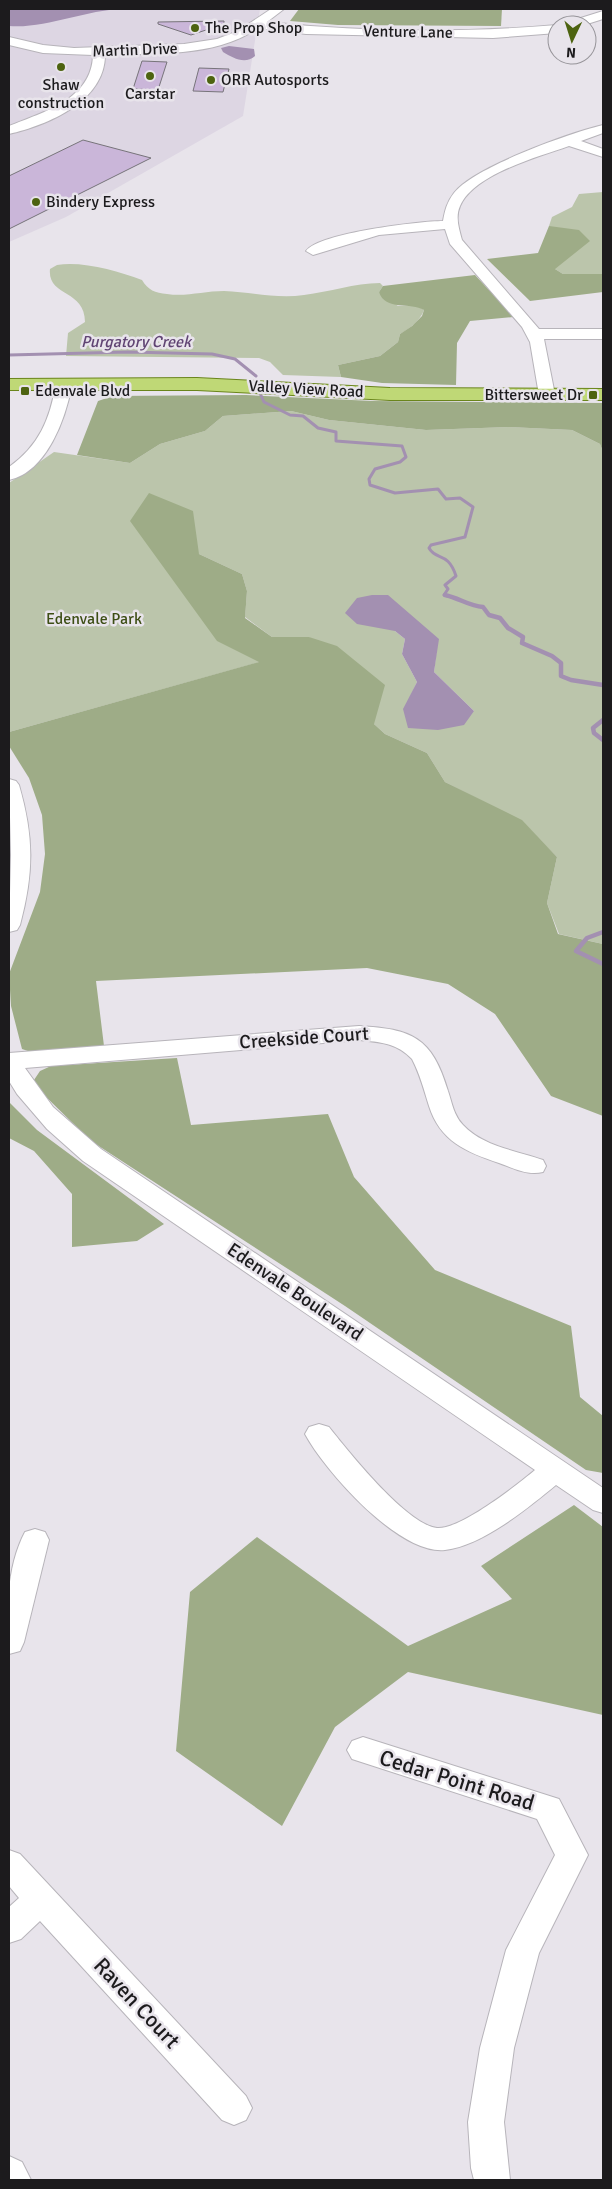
<svg xmlns="http://www.w3.org/2000/svg" width="612" height="2189" font-family="Signika,sans-serif">
  <style>
    .built { fill: #ddd6e3 }
    .green { fill: #bbc5ab; fill-rule: evenodd }
    .forest { fill: #9eac87 }
    .water { fill: #a390b1 }
    .lines { fill: none; stroke-linecap: round; stroke-linejoin: round }
    .stream-far1 { stroke: #a390b1; stroke-width: 3 }
    .stream { stroke: #a390b1; stroke-width: 4.5 }
    .building { fill: #cab6d9; stroke: #77747a }
    .minor-casing { stroke: #b7b4ba; stroke-width: 2 }
    .major-casing { stroke: #6a851c; stroke-width: 2 }
    .minor { fill: #fff; fill-rule: evenodd }
    .major { fill: #bfd876; fill-rule: evenodd }
    .poi-dot { fill: #4d6310; stroke: #e8e4eb; stroke-width: 2 }
    .labels { text-anchor: middle; dominant-baseline: central; stroke-width: 5; stroke-linejoin: round; paint-order: stroke }
    .far-poi-label { font-size: 16px; fill: #1c1b1d; stroke: #e8e4eb; text-anchor: start }
    .far-street-label { font-size: 16px; fill: #1c1b1d; stroke: #e8e4eb }
    .far-water-label { font-size: 16px; font-style: italic; fill: #604473; stroke: #e8e4eb }
    .far-park-label { font-size: 16px; fill: #3d4e15; stroke: #e8e4eb }
    .street-label { font-size: 19px; fill: #1c1b1d; stroke: #e8e4eb }
    .near-street-label { font-size: 22px; fill: #1c1b1d; stroke: #e8e4eb }
  </style>
  <rect width="100%" height="100%" fill="#e8e4eb"/>
  <path class="built" d="M9,9H260L243,116L66,217L9,242Z"/>
  <g class="green">
    <path d="M603,192V274H563L555,269L549,226L552,217L572,207L579,194Z"/>
    <path d="M57,265C83,261 117,271 142,280C148,290 155,293 167,294C186,297 204,291 224,291C251,292 277,299 304,295C330,292 354,283 380,283L383,286L379,292L398,306H418L424,310C420,321 410,328 400,334L398,342L380,356L338,365L341,377L283,375L270,362L259,358L66,356L68,333L85,322C85,289 47,297 50,269Z"/>
    <path d="M291,411L329,420L426,430L509,427L572,430L600,444L603,452V944L559,934L547,903L557,857L522,821L445,782L427,753L385,734L374,724L309,637H272L245,617L247,591L242,574L199,554L149,494L145,501L260,662L9,732V483L54,452L130,463L160,444L205,431L223,416ZM419,624L438,639L434,672L474,711L404,709L417,682L402,654L405,639L395,631Z"/>
  </g>
  <g class="forest">
    <path d="M299,9H502L501,26L338,25L290,21Z"/>
    <path d="M549,226L579,230L590,241L555,269L563,274H603V292L530,301L487,259L538,253Z"/>
    <path d="M475,275L514,317L470,321L457,343L456,385L382,383L341,377L338,365L380,356L398,342L400,334L412,326L422,316L424,310C411,302 385,311 379,292L383,286Z"/>
    <path d="M246,395L373,401L603,403V452L600,444L572,430L509,427L426,430L329,420L291,411L223,416L205,431L160,444L130,463L77,455L98,401L113,396Z"/>
    <path d="M149,493L193,511L199,554L242,574L247,591L245,618L272,637H309L337,646L385,685L374,724L385,734L427,753L445,782L522,820L557,857L547,903L558,934L603,944V1116L551,1096L495,1014L448,984L367,968L96,981L104,1046L31,1052L22,1049L11,1006L9,974L40,892L45,854L42,815L29,778L9,746V732L259,662L217,641L130,521Z"/>
    <path d="M177,1058L191,1125L328,1114L354,1177L435,1270L571,1326L580,1397L603,1416V1473L586,1470L345,1306L91,1141L40,1091L34,1080L40,1071L51,1066Z"/>
    <path d="M9,1102L37,1130L164,1224L137,1241L72,1247V1194L34,1151L9,1138Z"/>
    <path d="M574,1505L603,1527V1715L408,1672L335,1727L282,1826L176,1751L190,1592L257,1537L408,1646L512,1599L481,1566Z"/>
  </g>
  <g class="water">
    <path d="M9,9H122C85,10 45,29 9,26Z"/>
    <path d="M229,46L254,49L255,56C245,65 233,58 223,52L221,48Z"/>
    <path d="M372,595H388L439,639L434,672L474,711L464,725L438,730L408,728L403,709L417,682L402,654L405,639L395,631L357,624L345,613L357,598Z"/>
  </g>
  <g class="lines">
    <g class="stream-far1">
      <path d="M9,355L128,352L212,354L235,359L256,376"/>
      <path d="M259,391L264,402L290,415L303,416L318,428L336,432V441L402,446L406,457L400,462L375,469L369,479L370,485L395,493L438,489L446,499L460,498L473,507L465,537L431,545L429,548C436,561 448,551 456,576L445,585L448,589L444,595L452,597"/>
    </g>
    <g class="stream">
      <path d="M445,595C459,598 469,606 483,607L489,615L500,618L508,628L523,637L522,643L552,656L561,663V676L571,680L603,685"/>
      <path d="M603,720L593,728L594,733L603,740"/>
      <path d="M603,932L587,938L576,951L603,964"/>
    </g>
  </g>
  <g class="building">
    <path d="M224,21V24L191,35L158,24V22Z"/>
    <path d="M142,61L167,62L158,90L133,89Z"/>
    <path d="M199,68L229,69L223,92L193,91Z"/>
    <path d="M83,140L151,158L9,229V176Z"/>
  </g>
  <g class="lines">
    <g class="minor-casing">
      <g id="minor">
        <path d="M271,9H284L267,22C361,32 463,33 557,25V33L493,38L306,34L258,28C215,58 155,53 105,55C105,101 48,125 9,134V126C44,112 92,99 93,55L43,53L9,45V37L43,45L74,48L184,44L217,39L238,31Z"/>
        <path d="M603,11V19L584,25H566L568,22Z"/>
        <path d="M603,125V133L581,141L603,149V157L569,146C538,157 474,174 460,206C455,217 459,229 462,240L539,329H603V339H544L555,395L553,398L547,400L539,395L530,342L522,327L450,244L445,229L379,235L313,255L306,251C319,233 420,221 443,221C445,210 447,202 454,193C474,167 570,133 603,125Z"/>
        <path d="M64,379L72,384C66,418 47,472 9,480V467C39,446 50,419 56,384Z"/>
        <path d="M9,779L16,781L19,785C34,837 34,873 20,925L17,930L9,932L11,855Z"/>
        <path d="M359,1026C412,1029 432,1037 448,1091C452,1103 454,1116 463,1125C482,1146 517,1151 543,1160L546,1166L543,1172C528,1176 513,1168 499,1163C466,1152 440,1141 429,1106C424,1090 420,1074 412,1059C397,1043 380,1042 359,1040L25,1068L53,1107L101,1149L603,1488V1513L593,1510L556,1485C528,1508 482,1546 445,1550C399,1555 325,1471 305,1434L309,1427L319,1424L329,1427C348,1451 406,1524 437,1528C460,1530 517,1485 535,1470L83,1161L47,1129L17,1094L9,1081V1053Z"/>
        <path d="M35,1529L45,1532L49,1540L24,1642L20,1651L9,1654C6,1615 6,1568 25,1532Z"/>
        <path d="M363,1737L559,1799L588,1855L539,1953L514,2048L504,2122L510,2180H474L471,2168L468,2122L480,2048L506,1950L555,1855L537,1819L352,1759L347,1750L352,1741Z"/>
        <path d="M9,1850L20,1854L246,2096L252,2108L246,2120L234,2125L222,2120L40,1921L21,1939L9,1943V1907L19,1898L9,1886Z"/>
        <path d="M9,2156L22,2162L31,2180H9Z"/>
      </g>
    </g>
    <g class="major-casing">
      <path id="major" d="M197,378L390,388L603,389V400H390L197,390H9V379Z"/>
    </g>
    <use href="#minor" class="minor"/>
    <use href="#major" class="major"/>
  </g>
  <g class="poi-dot">
    <circle cx="195" cy="28" r="5"/>
    <circle cx="61" cy="67" r="5"/>
    <circle cx="150" cy="76" r="5"/>
    <circle cx="211" cy="80" r="5"/>
    <circle cx="36" cy="202" r="5"/>
    <rect x="20" y="386" width="10" height="10" rx="2.5"/>
    <rect x="588" y="390" width="10" height="10" rx="2.5"/>
  </g>
  <g class="labels">
    <g class="far-poi-label">
      <text x="205" y="28">The Prop Shop</text>
      <text x="221" y="80">ORR Autosports</text>
      <text x="61" y="85" text-anchor="middle">Shaw<tspan x="61" dy="18">construction</tspan></text>
      <text x="150" y="94" text-anchor="middle">Carstar</text>
      <text x="46" y="202">Bindery Express</text>
      <text x="35" y="391">Edenvale Blvd</text>
      <text x="583" y="395" text-anchor="end">Bittersweet Dr</text>
    </g>
    <g class="far-street-label">
      <text transform="translate(408 32) rotate(1)">Venture Lane</text>
      <text transform="translate(135 50) rotate(-2)">Martin Drive</text>
      <text transform="translate(306 389) rotate(3)">Valley View Road</text>
    </g>
    <g class="far-water-label">
      <text x="136" y="342">Purgatory Creek</text>
    </g>
    <g class="far-park-label">
      <text x="94" y="619">Edenvale Park</text>
    </g>
    <g class="street-label">
      <text transform="translate(304 1038) rotate(-4)">Creekside Court</text>
      <text transform="translate(295 1292) rotate(34)">Edenvale Boulevard</text>
    </g>
    <g class="near-street-label">
      <text transform="translate(457 1780) rotate(17)">Cedar Point Road</text>
      <text transform="translate(137 2003) rotate(47)">Raven Court</text>
    </g>
  </g>
  <rect width="612" height="2189" fill="none" stroke="#1c1b1d" stroke-width="20"/>
  <g transform="translate(572 40) rotate(184)"><circle r="24" fill="#e8e4eb" stroke="#969499"/>
  <path d="M0-4L9 19L0 12L-9 19Z" fill="#4d6310"/>
  <text y="-8" font-size="14" font-weight="bold" text-anchor="middle" fill="#1c1b1d">N</text>
  </g>
</svg>
